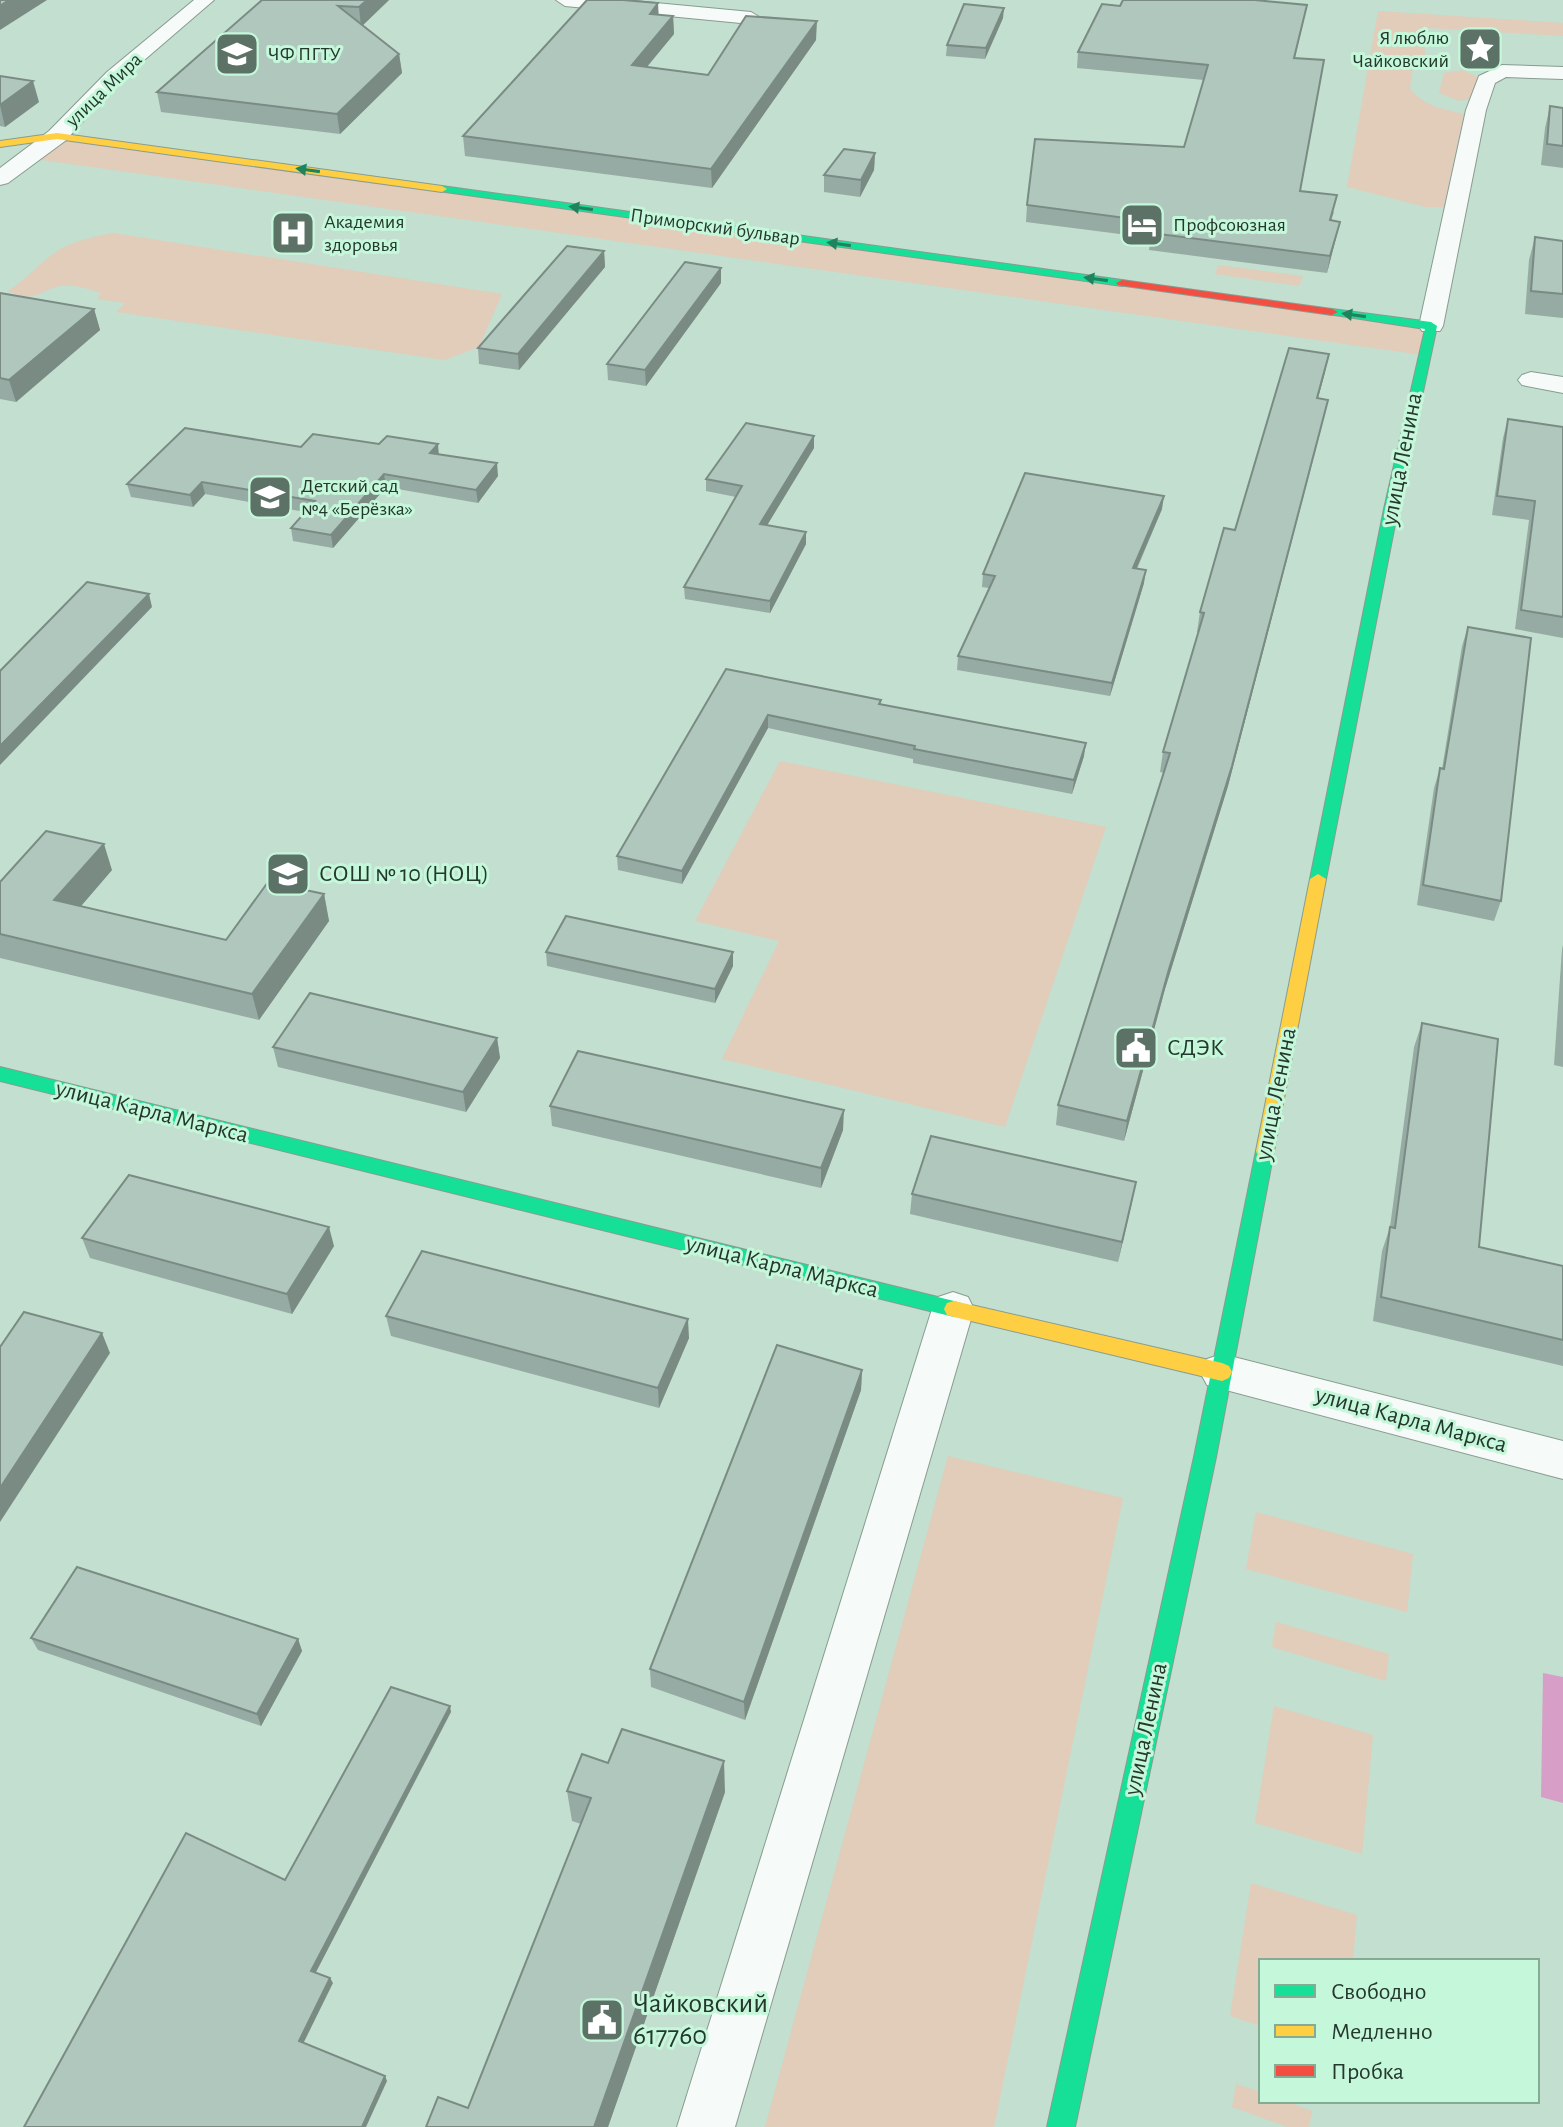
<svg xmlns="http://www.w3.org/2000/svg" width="1563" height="2127" font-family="'Alegreya Sans',sans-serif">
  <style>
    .green { fill: #e2ccba }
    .water { fill: #d79fc7 }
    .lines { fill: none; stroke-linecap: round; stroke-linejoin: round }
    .street-casing { stroke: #889c91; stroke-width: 2 }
    .fast-casing { stroke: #889c91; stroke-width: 2 }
    .slow-casing { stroke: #889c91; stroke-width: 2 }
    .jam-casing { stroke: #889c91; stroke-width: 2 }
    .street { fill: #f6faf8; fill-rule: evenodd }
    .fast { fill: #16e098; fill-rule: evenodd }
    .slow { fill: #ffcf43; fill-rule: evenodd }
    .jam { fill: #f24e42; fill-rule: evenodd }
    .wall { fill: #96aba3 }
    .shaded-wall { fill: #7a8b84 }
    .building { fill: #afc7bd; stroke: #7a8b84; stroke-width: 2 }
    .oneway { fill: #1e845d }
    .labels { text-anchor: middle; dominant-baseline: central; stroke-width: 6; stroke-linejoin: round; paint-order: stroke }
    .far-poi-label { font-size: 20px; fill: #24382d; stroke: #c5f7da; text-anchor: start }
    .far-street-label { font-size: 20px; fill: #24382d; stroke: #c5f7da }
    .street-label { font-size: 24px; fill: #24382d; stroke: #c5f7da }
    .poi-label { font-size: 24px; fill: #24382d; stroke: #c5f7da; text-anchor: start }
    .near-poi-label { font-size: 28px; fill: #24382d; stroke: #c5f7da; text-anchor: start }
  </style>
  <rect width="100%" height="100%" fill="#c3dfcf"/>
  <g class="green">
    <path d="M1378,11L1563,23V36L1427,28L1424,36L1425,57L1413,66L1410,88C1423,106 1443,109 1464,114L1444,207H1426L1347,187Z"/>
    <path d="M1463,70L1479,78L1474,98L1459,101L1439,93L1444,73Z"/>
    <path d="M57,136L1431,326L1423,355L28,158Z"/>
    <path d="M113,233L502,294L479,347L445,360L116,312L125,303L97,299L101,293C88,289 76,285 63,286C40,288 37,305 8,291C25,280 37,266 53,254C71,241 92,237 113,233Z"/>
    <path d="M1218,265L1303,276L1299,286L1215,274Z"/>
    <path d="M780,761L1106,827L1005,1127L722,1059L779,941L695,921Z"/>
    <path d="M948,1456L1123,1498L994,2127H765Z"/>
    <path d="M1256,1512L1413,1554L1407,1612L1246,1569Z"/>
    <path d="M1276,1622L1389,1654L1386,1681L1272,1647Z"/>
    <path d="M1274,1706L1373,1735L1362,1854L1255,1823Z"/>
    <path d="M1251,1883L1357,1915L1353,1961H1261V2026L1230,2016Z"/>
    <path d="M1236,2084L1261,2092V2101H1285L1312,2111L1309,2127H1287L1232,2107Z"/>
  </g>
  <path class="water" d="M1543,1673L1563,1677V1803L1541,1797Z"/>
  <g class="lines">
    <g class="street-casing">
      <g id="street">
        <path d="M194,0H214L121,80L65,141L8,183L0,185V168L49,131L107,72Z"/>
        <path d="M556,0H624L751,12L761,18L751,24L565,6Z"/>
        <path d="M1502,65L1563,67V79L1506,77L1495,83L1486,110L1443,326L1440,331H1422L1419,326L1466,110L1479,76Z"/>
        <path d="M1531,372L1563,377V393L1522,385L1518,380L1522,375Z"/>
        <path d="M953,1292L968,1297L974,1309L735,2127H677L932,1309L938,1297Z"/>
        <path d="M1222,1354L1563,1441V1479L1207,1385L1200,1372L1207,1359Z"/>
      </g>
    </g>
    <g class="fast-casing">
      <g id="fast">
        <path d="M442,186L1122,280L1128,283L1122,286L438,191V187Z"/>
        <path d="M1332,309L1431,322L1437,326L1398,509L1326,879L1318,884L1310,879L1384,509L1425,329L1328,314L1326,312Z"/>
        <path d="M0,1067L954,1301L961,1303L964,1309L961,1315L954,1317L0,1081Z"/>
        <path d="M1265,1144L1272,1146L1274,1151L1216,1457L1075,2127H1047L1194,1457L1256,1151L1258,1146Z"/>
      </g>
    </g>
    <g class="slow-casing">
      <g id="slow">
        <path d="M57,133L442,186L447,189L442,192L57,139L0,147V141Z"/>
        <path d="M1318,874L1326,879L1274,1151L1272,1156H1258L1256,1151L1310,879Z"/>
        <path d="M954,1301L1222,1363L1229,1366L1232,1372L1229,1378L1222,1381L954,1317L947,1315L944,1309L947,1303Z"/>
      </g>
    </g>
    <g class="jam-casing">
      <path id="jam" d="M1122,280L1332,309L1338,312L1332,315L1118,285L1116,283Z"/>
    </g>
    <use href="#street" class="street"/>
    <use href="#fast" class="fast"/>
    <use href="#slow" class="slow"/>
    <use href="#jam" class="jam"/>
  </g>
  <g class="wall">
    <path d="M262,0H389L363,25L399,54L402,73L340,134L161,112L157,92Z"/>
    <path d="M1120,6L1304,19L1295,58L1300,191L1334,212L1331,221L1340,222L1327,273L1149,250L1151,238L1026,222L1027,205L1184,147L1204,80L1077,68L1078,52Z"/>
    <path d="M659,15L673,16L674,34L646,67L708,75L816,40L712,188L465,156L463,136Z"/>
    <path d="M1003,18L985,59L946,56L947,45Z"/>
    <path d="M0,76L39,102L5,127L0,126Z"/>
    <path d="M1550,106L1563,108V168L1541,165L1545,128Z"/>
    <path d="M875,153L874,170L860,197L824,192V175Z"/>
    <path d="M1535,237L1563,241V318L1525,314L1529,260Z"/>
    <path d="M604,251L605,267L519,370L479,364L478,348Z"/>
    <path d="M721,283L646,386L608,380L607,364Z"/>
    <path d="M0,293L94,309L100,330L16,402L0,399Z"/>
    <path d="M1325,372L1318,398L1328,400L1324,418L1228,786L1165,989L1124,1141L1056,1125L1058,1105L1164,773L1160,772L1163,752L1199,632H1197L1200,612L1235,530Z"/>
    <path d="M1508,419L1563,427V638L1515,629L1529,520L1492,515L1503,438Z"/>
    <path d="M301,447L439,454L498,476L478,503L386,487L333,548L293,541L291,528L305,512L205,494L193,507L131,497L127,484Z"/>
    <path d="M814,448L767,525L806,544L770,613L685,599L684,587L736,497L706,491V479Z"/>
    <path d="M1162,509L1137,569L1144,583L1110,696L957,670L958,656L989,588L982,587L983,574Z"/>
    <path d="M1468,627L1501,901L1494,921L1417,905L1434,788L1440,768L1442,769L1462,646Z"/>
    <path d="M726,669L881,700V704L1084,756L1072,794L913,763V759L768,728L682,884L618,870L617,856Z"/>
    <path d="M112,870L80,907L226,940L324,894L329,921L259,1020L0,958V882Z"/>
    <path d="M1563,945V1067L1554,1065L1562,949Z"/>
    <path d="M546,952H733V966L715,1003L547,966Z"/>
    <path d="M1422,1023L1479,1247L1563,1266V1366L1373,1321L1382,1251L1390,1227L1414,1047Z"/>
    <path d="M497,1038L500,1058L466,1112L278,1067L273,1047Z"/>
    <path d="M550,1106L843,1130L821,1188L552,1126Z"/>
    <path d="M912,1194L1132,1202L1118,1262L910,1214Z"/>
    <path d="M82,1238L334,1246L292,1314L90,1258Z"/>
    <path d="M386,1316L689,1338L659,1408L391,1336Z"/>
    <path d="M862,1370L861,1390L745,1720L651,1687L650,1669Z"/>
    <path d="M31,1638L298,1639L302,1651L261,1726L38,1650Z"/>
    <path d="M608,1763L725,1792L608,2127H426L468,2108L581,1824L572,1821L567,1791Z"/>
  </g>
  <g class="shaded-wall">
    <path d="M9,0H47L0,30V6Z"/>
    <path d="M367,0H389L361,27L359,7Z"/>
    <path d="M658,3L659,21L650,14Z"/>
    <path d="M1004,8L1003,18L985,59L986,48Z"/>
    <path d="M673,16L674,34L633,84L632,65Z"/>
    <path d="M817,21L816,40L712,188L711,169Z"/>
    <path d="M399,54L402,73L340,134L337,114Z"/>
    <path d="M33,81L39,102L5,127L0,105Z"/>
    <path d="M875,153L874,170L860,197L861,180Z"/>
    <path d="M1340,222L1336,238L1327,273L1330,256Z"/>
    <path d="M604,251L605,267L519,370L518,354Z"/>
    <path d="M721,268V283L646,386L645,370Z"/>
    <path d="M94,309L100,330L16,402L9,380Z"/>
    <path d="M1329,354L1325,372L1313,416L1317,398Z"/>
    <path d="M1328,400L1228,786L1165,989L1124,1141L1127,1121Z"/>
    <path d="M814,436V448L760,537V524Z"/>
    <path d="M438,444L439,457L430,453Z"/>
    <path d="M497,463L498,476L478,503L476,490Z"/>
    <path d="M384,474L386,487L333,548L331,535Z"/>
    <path d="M202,482L205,494L193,507L190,495Z"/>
    <path d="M1164,496L1162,509L1131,581L1133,568Z"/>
    <path d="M806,532V544L770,613V601Z"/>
    <path d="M1146,570L1144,583L1110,696L1112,683Z"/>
    <path d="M149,594L152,607L0,765V746Z"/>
    <path d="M768,715V728L682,884V871Z"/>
    <path d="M1086,743L1084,756L1072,794L1074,780Z"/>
    <path d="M104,844L112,870L63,927L54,900Z"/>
    <path d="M324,894L329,921L259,1020L252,994Z"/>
    <path d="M733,952V966L715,1003V989Z"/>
    <path d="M497,1038L500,1058L466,1112L463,1092Z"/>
    <path d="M844,1110L843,1130L821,1188V1168Z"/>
    <path d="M1136,1182L1132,1202L1118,1262L1122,1242Z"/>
    <path d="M329,1227L334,1246L292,1314L287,1294Z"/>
    <path d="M688,1319L689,1338L659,1408L658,1388Z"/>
    <path d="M102,1333L110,1353L0,1522V1488Z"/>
    <path d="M862,1370L861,1390L745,1720L744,1702Z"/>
    <path d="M298,1639L302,1651L261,1726L257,1714Z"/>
    <path d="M450,1706L451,1712L314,1976L311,1971Z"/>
    <path d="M724,1761L725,1792L608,2127H594Z"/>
    <path d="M330,1978L333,1983L302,2046L299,2041Z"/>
    <path d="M385,2076L387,2081L366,2127H362Z"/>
  </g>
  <g class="building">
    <path d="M0,0H9L0,6Z"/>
    <path d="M262,0H367L359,7L338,6L399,54L337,114L157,92Z"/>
    <path d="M587,0H623L658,3L650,14L673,16L632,65L708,75L746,16L817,21L711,169L463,136Z"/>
    <path d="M1123,0H1255L1307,5L1294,58L1324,60L1300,191L1337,195L1330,220L1340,222L1330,256L1151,233L1156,222L1027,205L1035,139L1184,147L1208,65L1078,52L1102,4L1120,6Z"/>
    <path d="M964,4L1004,8L986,48L947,45Z"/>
    <path d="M0,76L33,81L0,105Z"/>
    <path d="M1550,106L1563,108V146L1547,144Z"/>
    <path d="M844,149L875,153L861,180L824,175Z"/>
    <path d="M1535,237L1563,241V294L1531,291Z"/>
    <path d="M567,246L604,251L518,354L478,348Z"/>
    <path d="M685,262L721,268L645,370L607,364Z"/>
    <path d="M0,293L94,309L9,380L0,378Z"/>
    <path d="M1289,348L1329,354L1317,398L1328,400L1232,766L1169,969L1127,1121L1058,1105L1170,753L1163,752L1204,613L1200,612L1224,528L1235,530Z"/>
    <path d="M1508,419L1563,427V617L1521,610L1535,501L1497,496Z"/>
    <path d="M746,423L814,436L760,524L806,532L770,601L684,587L742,486L706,479Z"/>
    <path d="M185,428L301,447L313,434L379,444L387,436L438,444L430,453L497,463L476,490L384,474L331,535L291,528L315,501L202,482L190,495L127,484Z"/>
    <path d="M1025,473L1164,496L1133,568L1146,570L1112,683L958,656L995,576L983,574Z"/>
    <path d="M87,582L149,594L0,746V671Z"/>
    <path d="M1468,627L1531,638L1501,901L1423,885L1440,768L1444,769Z"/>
    <path d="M726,669L881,700L879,704L1086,743L1074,780L914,749L915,746L768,715L682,871L617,856Z"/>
    <path d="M46,831L104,844L54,900L226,940L268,882L324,894L252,994L0,934V882Z"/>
    <path d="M566,916L733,952L715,989L546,952Z"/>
    <path d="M310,993L497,1038L463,1092L273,1047Z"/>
    <path d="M1422,1023L1498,1039L1479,1247L1563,1266V1340L1381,1297L1390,1227L1395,1228Z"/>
    <path d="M578,1051L844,1110L821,1168L550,1106Z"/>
    <path d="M931,1136L1136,1182L1122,1242L912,1194Z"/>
    <path d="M129,1175L329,1227L287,1294L82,1238Z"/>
    <path d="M422,1251L688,1319L658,1388L386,1316Z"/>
    <path d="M24,1312L102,1333L0,1488V1347Z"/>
    <path d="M777,1345L862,1370L744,1702L650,1669Z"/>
    <path d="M77,1567L298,1639L257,1714L31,1638Z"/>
    <path d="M391,1687L450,1706L311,1971L330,1978L299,2041L385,2076L362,2127H24L186,1833L285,1880Z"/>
    <path d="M622,1729L724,1761L594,2127H426L438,2097L468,2108L591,1798L567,1791L582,1754L608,1763Z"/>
  </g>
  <defs><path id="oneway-solid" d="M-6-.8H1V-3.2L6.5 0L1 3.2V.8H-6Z" transform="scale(2)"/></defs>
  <g class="oneway">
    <use href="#oneway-solid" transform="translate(308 170) rotate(-172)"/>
    <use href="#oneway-solid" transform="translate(581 208) rotate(-172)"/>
    <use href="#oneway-solid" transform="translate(839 244) rotate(-172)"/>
    <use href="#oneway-solid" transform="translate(1096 279) rotate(-172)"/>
    <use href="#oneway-solid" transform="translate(1354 315) rotate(-172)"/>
  </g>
  <defs>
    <g id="sight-square" transform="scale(2.3)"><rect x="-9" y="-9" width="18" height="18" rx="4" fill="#5c7266" stroke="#c5f7da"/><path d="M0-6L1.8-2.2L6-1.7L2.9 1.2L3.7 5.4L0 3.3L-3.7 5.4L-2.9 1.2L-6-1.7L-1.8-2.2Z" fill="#fff"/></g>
    <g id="university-square" transform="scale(2.3)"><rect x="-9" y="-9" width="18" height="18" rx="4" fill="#5c7266" stroke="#c5f7da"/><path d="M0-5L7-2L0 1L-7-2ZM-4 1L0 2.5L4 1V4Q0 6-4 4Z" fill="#fff"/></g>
    <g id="hotel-square" transform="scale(2.3)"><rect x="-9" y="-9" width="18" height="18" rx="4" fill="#5c7266" stroke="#c5f7da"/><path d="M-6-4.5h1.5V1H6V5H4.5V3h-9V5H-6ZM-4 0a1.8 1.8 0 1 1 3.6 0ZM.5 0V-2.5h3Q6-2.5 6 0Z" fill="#fff"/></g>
    <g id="hospital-square" transform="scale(2.3)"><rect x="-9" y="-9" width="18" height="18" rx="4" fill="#5c7266" stroke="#c5f7da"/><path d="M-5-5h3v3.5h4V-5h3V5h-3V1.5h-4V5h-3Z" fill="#fff"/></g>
    <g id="school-square" transform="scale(2.3)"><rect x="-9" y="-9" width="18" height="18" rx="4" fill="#5c7266" stroke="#c5f7da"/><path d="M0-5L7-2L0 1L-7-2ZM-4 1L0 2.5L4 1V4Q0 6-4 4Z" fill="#fff"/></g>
    <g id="civic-square" transform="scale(2.3)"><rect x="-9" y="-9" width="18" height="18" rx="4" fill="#5c7266" stroke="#c5f7da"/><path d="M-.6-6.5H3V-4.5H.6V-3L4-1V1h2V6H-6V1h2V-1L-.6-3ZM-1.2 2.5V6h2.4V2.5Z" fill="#fff"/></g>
  </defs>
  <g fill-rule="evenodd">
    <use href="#sight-square" x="1480" y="49"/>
    <use href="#university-square" x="237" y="54"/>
    <use href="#hotel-square" x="1142" y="225"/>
    <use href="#hospital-square" x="293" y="233"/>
    <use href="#school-square" x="270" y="497"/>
    <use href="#school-square" x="288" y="874"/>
    <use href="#civic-square" x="1136" y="1048"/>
    <use href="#civic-square" x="602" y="2020"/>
  </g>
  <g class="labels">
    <g class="far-poi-label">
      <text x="1449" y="38" text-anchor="end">Я люблю<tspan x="1449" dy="23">Чайковский</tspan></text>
      <text x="268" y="54">ЧФ ПГТУ</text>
      <text x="324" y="222">Академия<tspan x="324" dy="23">здоровья</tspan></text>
      <text x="1173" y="225">Профсоюзная</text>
      <text x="301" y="486">Детский сад<tspan x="301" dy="23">№4 «Берёзка»</tspan></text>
    </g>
    <g class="far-street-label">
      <text transform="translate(104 90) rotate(-44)">улица Мира</text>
      <text transform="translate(715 227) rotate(8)">Приморский бульвар</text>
    </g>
    <g class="street-label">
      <text transform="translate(1402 459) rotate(-79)">улица Ленина</text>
      <text transform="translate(1276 1094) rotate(-79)">улица Ленина</text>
      <text transform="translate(152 1112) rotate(14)">улица Карла Маркса</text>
      <text transform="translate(782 1267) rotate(14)">улица Карла Маркса</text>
      <text transform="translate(1411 1420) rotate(15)">улица Карла Маркса</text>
      <text transform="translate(1146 1729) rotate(-78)">улица Ленина</text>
    </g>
    <g class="poi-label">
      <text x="319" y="874">СОШ № 10 (НОЦ)</text>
      <text x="1167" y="1048">СДЭК</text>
    </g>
    <g class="near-poi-label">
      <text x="633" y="2004">Чайковский<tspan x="633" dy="32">617760</tspan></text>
    </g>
  </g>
  <rect x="1259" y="1959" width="280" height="144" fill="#c5f7da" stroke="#85ab95" stroke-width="2"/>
  <rect x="1275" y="1985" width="40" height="12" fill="#16e098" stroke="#85ab95" stroke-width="2"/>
  <text x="1331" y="1999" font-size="24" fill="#24382d">Свободно</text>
  <rect x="1275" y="2025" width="40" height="12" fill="#ffcf43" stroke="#85ab95" stroke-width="2"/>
  <text x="1331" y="2039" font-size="24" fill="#24382d">Медленно</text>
  <rect x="1275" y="2065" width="40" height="12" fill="#f24e42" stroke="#85ab95" stroke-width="2"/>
  <text x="1331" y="2079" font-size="24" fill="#24382d">Пробка</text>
</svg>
